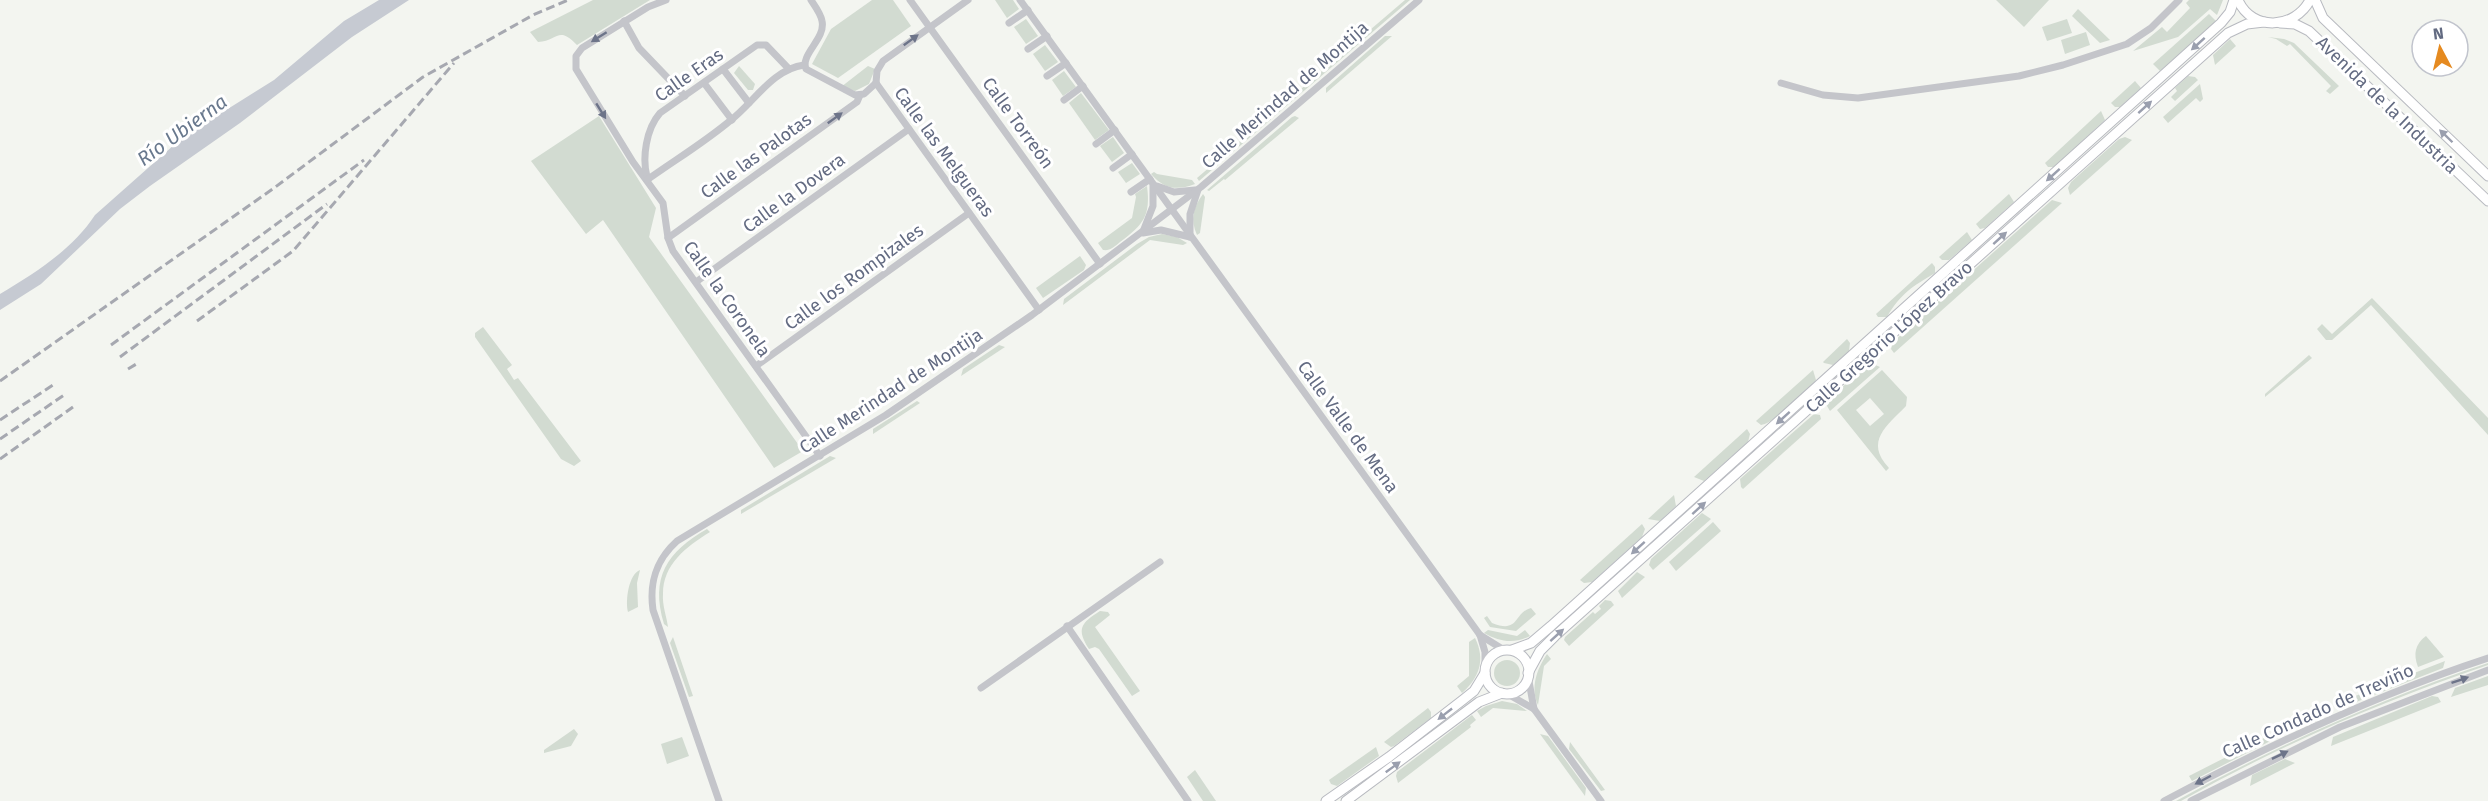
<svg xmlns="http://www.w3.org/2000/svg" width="2488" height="801" font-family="'Fira Sans',sans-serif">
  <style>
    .green { fill: #d2dbd1; fill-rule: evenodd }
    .water { fill: #c6cad2 }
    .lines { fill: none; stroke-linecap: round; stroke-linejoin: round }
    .secondary-casing { stroke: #b8bac0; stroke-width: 11 }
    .minor { stroke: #c4c5ca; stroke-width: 7 }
    .secondary { stroke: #fff; stroke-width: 9 }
    .rail { stroke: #a6a8b0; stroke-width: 3; stroke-dasharray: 9 4.5; stroke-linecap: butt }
    .oneway { fill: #6d7489 }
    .oneway2 { fill: #9a9fae }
    .labels { text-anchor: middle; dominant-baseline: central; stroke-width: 6; stroke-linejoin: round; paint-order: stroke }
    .street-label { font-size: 18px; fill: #636b82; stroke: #fff }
    .water-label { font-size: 20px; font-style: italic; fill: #68788d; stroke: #fff }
  </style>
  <rect width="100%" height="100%" fill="#f3f5f0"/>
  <g class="green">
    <path d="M593,0H650L577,45C558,25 558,41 538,42L530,32Z"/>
    <path d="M872,0H893L911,26L838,78L812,64L831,29Z"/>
    <path d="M995,0H1013L1019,9L1007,18Z"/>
    <path d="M1405,0H1410L1199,181L1197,178Z"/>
    <path d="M1996,0H2049L2024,27Z"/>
    <path d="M2189,0H2223L2217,15L2210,9L2178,37L2133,51L2162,27L2167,32L2190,8L2186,3Z"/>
    <path d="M2078,9L2110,40L2100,43L2072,16Z"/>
    <path d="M2209,14L2216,21L2160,71L2153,64Z"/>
    <path d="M1026,19L1038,36L1026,44L1014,27Z"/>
    <path d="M2067,19L2072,33L2047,41L2042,27Z"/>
    <path d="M2086,32L2090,45L2065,54L2061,40Z"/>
    <path d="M1385,36H1392L1326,93V88Z"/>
    <path d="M2268,37L2284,39L2294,43L2339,86L2330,94L2326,91L2331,86L2290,44L2287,46L2276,39Z"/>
    <path d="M2230,39L2236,46L2215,65L2213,55Z"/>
    <path d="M1045,45L1058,62L1045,71L1033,54Z"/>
    <path d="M739,66L755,84L753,90H748L734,73Z"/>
    <path d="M868,66L875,69L869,84L855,91L841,87Z"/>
    <path d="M1064,71L1076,87L1063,96L1052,80Z"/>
    <path d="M2188,76L2195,77L2198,80L2175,101L2171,97L2177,91L2175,88Z"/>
    <path d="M2135,81L2141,88L2120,107H2115L2111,103Z"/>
    <path d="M2200,84L2203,99L2200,102L2196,98L2168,123L2163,117Z"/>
    <path d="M1081,93L1109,130L1095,140L1069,103Z"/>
    <path d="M2101,111L2105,120L2054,167H2048L2045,163Z"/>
    <path d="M599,116L656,208L649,237L803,451L774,468L603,220L586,234L531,161Z"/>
    <path d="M1295,116L1299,118L1225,180L1224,179L1209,191L1207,190L1292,117Z"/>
    <path d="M1113,137L1124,153L1112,162L1100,146Z"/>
    <path d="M2125,137L2132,140L2070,195L2068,188L2071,182L2119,139Z"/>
    <path d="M1132,163L1140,174L1126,183L1118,172Z"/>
    <path d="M1154,172L1157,174L1192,180L1195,184C1176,191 1164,189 1151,174Z"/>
    <path d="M1147,186C1151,216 1143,225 1120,242C1114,247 1110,251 1103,250L1098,243L1132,218L1136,197L1135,194Z"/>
    <path d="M1203,194L1205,197L1200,233L1197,235C1190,220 1193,207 1203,194Z"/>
    <path d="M2009,194L2014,202L1985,228L1980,229L1976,224Z"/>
    <path d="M2052,200L2062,203L1894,353L1891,349L1893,342Z"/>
    <path d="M1967,232L1972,240L1949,260H1942L1939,257Z"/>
    <path d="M1162,234L1177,237L1187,243L1183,245L1150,240L1063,305L1064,299L1137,244L1149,237Z"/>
    <path d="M1080,256L1086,265L1084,270L1043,298L1036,288Z"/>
    <path d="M1932,263L1935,267V273C1913,286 1900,294 1887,317H1878L1876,314Z"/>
    <path d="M2372,298L2488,418V435L2371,305L2332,340H2326L2317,329L2322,324L2332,334Z"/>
    <path d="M483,327L512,365L507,369L514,380L518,378L581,461L574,466L561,459L475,337V333Z"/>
    <path d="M1847,339L1850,343L1849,351L1833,365L1824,363L1823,362Z"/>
    <path d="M999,345L1005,347L961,376L963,369Z"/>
    <path d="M2309,355L2312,358L2265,397V394Z"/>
    <path d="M1873,364L1880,367L1830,411L1827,406L1830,398L1867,365Z"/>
    <path d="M1813,370L1816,380C1807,391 1774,424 1761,425L1756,421Z"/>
    <path d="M1882,370L1907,397L1906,406C1887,426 1864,441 1889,468L1886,471L1837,410ZM1870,398L1884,414L1870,426L1856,410Z"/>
    <path d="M917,401L920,403L873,434V429Z"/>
    <path d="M1814,414L1820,415L1821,419L1743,489L1741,487L1740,479Z"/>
    <path d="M1747,429L1750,434L1748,442L1704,481L1694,477Z"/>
    <path d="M830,456L836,458L741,514V510Z"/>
    <path d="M1674,495L1676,506L1660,521L1648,519Z"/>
    <path d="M1702,513L1711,519L1653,570L1649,565L1651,559Z"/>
    <path d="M1713,522L1721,531L1676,571L1669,562Z"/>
    <path d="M1642,524L1645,529L1642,537L1592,582L1584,583L1580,580Z"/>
    <path d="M707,529L710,532C686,547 663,564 663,594C662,605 667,618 668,627L664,624C650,577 667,552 707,529Z"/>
    <path d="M640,570L637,583L638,607L628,612C625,600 629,574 640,570Z"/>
    <path d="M1637,572L1645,577L1622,598L1618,591Z"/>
    <path d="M1605,600L1611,601L1614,605L1569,646L1564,640L1565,637L1593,612L1595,614L1601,609L1599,606Z"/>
    <path d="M1531,608L1536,614L1516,631L1490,627L1484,618L1487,616L1492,623C1520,634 1513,613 1531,608Z"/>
    <path d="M1100,611L1108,612L1110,615L1095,627L1140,691L1132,696L1099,649L1095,647L1089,649C1076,629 1081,623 1100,611Z"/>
    <path d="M1488,630L1517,636L1525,630L1530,636C1514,644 1500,642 1484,633Z"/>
    <path d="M2426,636L2444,657L2418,667C2413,654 2415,644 2426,636Z"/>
    <path d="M673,637L693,696L689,697L670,643Z"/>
    <path d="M1475,638C1486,660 1479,678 1462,693L1457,686L1469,676V642Z"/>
    <path d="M1547,654L1551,659L1544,666L1538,705C1530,687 1537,669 1547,654Z"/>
    <circle cx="1507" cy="673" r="13"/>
    <path d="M2445,661L2443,668L2346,706L2340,702Z"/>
    <path d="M2488,663V665C2382,701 2279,746 2181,801H2176C2276,746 2380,699 2488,663Z"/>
    <path d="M2488,676V685L2451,697L2455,688Z"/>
    <path d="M2432,696L2438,697L2441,702L2331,746L2333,737Z"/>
    <path d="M1502,701L1517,704L1527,711L1493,708L1481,717L1477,711L1486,706Z"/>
    <path d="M1428,708L1431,712V718L1394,746L1391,747L1384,742Z"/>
    <path d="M1472,715L1476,720L1470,725L1471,727L1398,783L1396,776L1397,772Z"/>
    <path d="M2287,726L2288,732L2192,781L2189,776Z"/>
    <path d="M574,729L578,734L571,746L544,753V750Z"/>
    <path d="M1540,734L1548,736L1586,788L1585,796Z"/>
    <path d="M682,737L689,756L667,764L661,744Z"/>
    <path d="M1570,742L1605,790L1601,791L1598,787L1569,749Z"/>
    <path d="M1376,747L1379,756L1337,786L1331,784L1329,780Z"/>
    <path d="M2285,759L2295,763L2250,786L2252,775Z"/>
    <path d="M1195,770L1216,801H1203L1187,777Z"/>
  </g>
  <path class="water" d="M379,0H409L352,37L240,123L150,186L120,209L41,284L0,310V294C35,273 72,250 95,215L183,137L274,80L344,21Z"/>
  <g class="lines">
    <g class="secondary-casing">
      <g id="secondary">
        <path d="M2238,0C2252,32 2295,29 2310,0"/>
        <path d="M2315,0L2323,18L2488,176"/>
        <path d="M2280,23L2295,24L2309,31L2488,201"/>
        <path d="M1512,650L1531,643L1551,626L2221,23L2230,12L2234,0"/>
        <circle cx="1507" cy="672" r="22"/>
        <path d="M1528,673L1540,651L1555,636L2228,33L2247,24L2264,22"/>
        <path d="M1326,801L1389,757L1464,699L1474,691L1485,673"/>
        <path d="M1346,801L1479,702L1502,693"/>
      </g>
    </g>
    <g class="minor">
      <path d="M666,0L648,7L582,48L576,56V69L633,162L663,203L668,238L673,251L820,456"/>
      <path d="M811,0C815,6 821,14 822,21C826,39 800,54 806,69L855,95L864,94L876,83"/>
      <path d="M910,0L1100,264"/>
      <path d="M1020,0L1480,635L1485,652V668"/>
      <path d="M624,21L639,48L685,96"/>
      <path d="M1009,23L1028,10"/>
      <path d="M1028,49L1047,36"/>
      <path d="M723,69L749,103"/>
      <path d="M1047,76L1066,63"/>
      <path d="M704,83L732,120"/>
      <path d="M876,83L1039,310"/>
      <path d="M876,83L877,71L883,61L968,0"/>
      <path d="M1781,83L1823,95L1858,98L2019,76L2063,65L2127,44L2151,28L2179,0"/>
      <path d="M1064,100L1083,86"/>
      <path d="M1096,144L1115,130"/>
      <path d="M1113,168L1132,154"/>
      <path d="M647,177C642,158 646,129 660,113L757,45H766L789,69"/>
      <path d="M647,180C675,160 705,142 731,120C754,102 773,69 804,65"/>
      <path d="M1157,186L1174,192L1195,190"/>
      <path d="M1131,192L1150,179"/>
      <path d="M1144,229L1153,206V185"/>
      <path d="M1143,233L1161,230L1190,237"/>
      <path d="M1190,237V214L1198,190"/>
      <path d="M668,238L857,102L860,95"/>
      <path d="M696,282L909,129"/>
      <path d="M756,366L969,213"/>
      <path d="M1067,626L1188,801"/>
      <path d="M1480,635L1504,650"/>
      <path d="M1528,676L1534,709L1601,801"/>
      <path d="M981,688L1160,562"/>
      <path d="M1506,693L1534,709"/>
      <path d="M719,801L653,610C649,582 656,560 677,541L886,415L1032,315L1201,187L1419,0"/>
      <path d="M2164,801C2269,745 2375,695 2488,658"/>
      <path d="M2191,801L2340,727L2488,670"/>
    </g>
    <use href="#secondary" class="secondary"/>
    <g class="rail">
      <path d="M197,321L293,251L454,63"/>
      <path d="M111,345L364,160"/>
      <path d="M120,357L327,204"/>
      <path d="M128,369L138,363"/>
      <path d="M0,381L274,188L423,77L533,15L568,0"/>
      <path d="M0,420L56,383"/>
      <path d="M0,439L64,395"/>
      <path d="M0,459L73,407"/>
    </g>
  </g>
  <defs><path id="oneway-solid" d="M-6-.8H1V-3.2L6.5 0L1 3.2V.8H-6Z" transform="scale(1.5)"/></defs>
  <g class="oneway">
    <use href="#oneway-solid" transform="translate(599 37) rotate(148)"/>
    <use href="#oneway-solid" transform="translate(911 40) rotate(-36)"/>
    <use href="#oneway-solid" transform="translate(601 111) rotate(58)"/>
    <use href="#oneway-solid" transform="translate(835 118) rotate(-36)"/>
    <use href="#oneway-solid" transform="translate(2460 680) rotate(-19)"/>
    <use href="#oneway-solid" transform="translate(2280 755) rotate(-26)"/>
    <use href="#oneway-solid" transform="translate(2203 780) rotate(152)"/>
  </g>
  <g class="oneway2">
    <use href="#oneway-solid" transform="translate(2198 44) rotate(138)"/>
    <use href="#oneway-solid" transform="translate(2145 107) rotate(-42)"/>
    <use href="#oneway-solid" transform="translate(2446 136) rotate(-136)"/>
    <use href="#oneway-solid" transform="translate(2053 175) rotate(138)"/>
    <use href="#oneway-solid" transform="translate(2000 238) rotate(-42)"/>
    <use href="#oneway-solid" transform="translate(1783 418) rotate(138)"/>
    <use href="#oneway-solid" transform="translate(1699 508) rotate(-42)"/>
    <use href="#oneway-solid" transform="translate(1638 548) rotate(138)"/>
    <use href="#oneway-solid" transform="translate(1557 635) rotate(-42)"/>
    <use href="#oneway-solid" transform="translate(1445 714) rotate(142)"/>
    <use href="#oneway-solid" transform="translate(1393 767) rotate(-36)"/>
  </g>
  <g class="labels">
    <g class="street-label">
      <text transform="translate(689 75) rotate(-35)">Calle Eras</text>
      <text transform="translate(1285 95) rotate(-41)">Calle Merindad de Montija</text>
      <text transform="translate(2387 105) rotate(44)">Avenida de la Industria</text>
      <text transform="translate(1018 123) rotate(54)">Calle Torreón</text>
      <text transform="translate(944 152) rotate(54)">Calle las Melgueras</text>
      <text transform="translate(756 156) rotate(-36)">Calle las Palotas</text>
      <text transform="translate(794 193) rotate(-36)">Calle la Dovera</text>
      <text transform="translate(854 277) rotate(-36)">Calle los Rompizales</text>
      <text transform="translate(727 299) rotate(55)">Calle la Coronela</text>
      <text transform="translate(1889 337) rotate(-42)">Calle Gregorio López Bravo</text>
      <text transform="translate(891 391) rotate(-33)">Calle Merindad de Montija</text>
      <text transform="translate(1348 427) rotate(54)">Calle Valle de Mena</text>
      <text transform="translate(2318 711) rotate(-24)">Calle Condado de Treviño</text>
    </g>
    <g class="water-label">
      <text transform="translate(182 130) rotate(-36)">Río Ubierna</text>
    </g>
  </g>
  <g transform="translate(2440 48) rotate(353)"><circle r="28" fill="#ffffff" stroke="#c1c4cd" stroke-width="1.5"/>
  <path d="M0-4.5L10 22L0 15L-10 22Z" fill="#e58a20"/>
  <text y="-9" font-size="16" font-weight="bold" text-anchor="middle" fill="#636b82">N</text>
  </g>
</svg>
